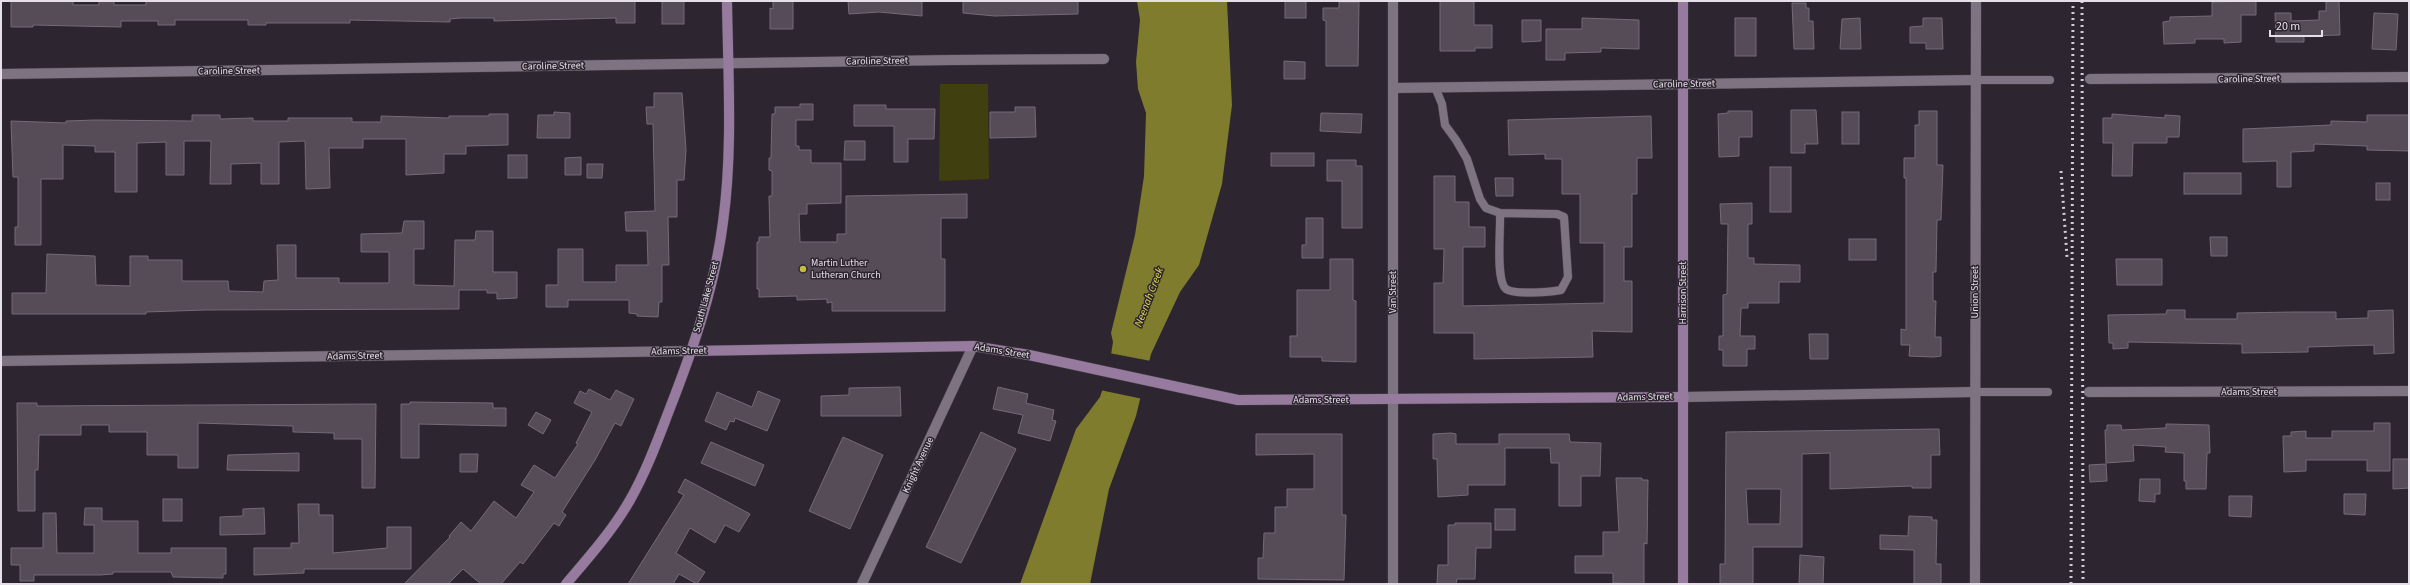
<svg xmlns="http://www.w3.org/2000/svg" width="2410" height="585" font-family="'Source Sans 3',sans-serif">
  <style>
    .green { fill: #403f0f }
    .water { fill: #7f7c2e }
    .pier { fill: #2d2530 }
    .building { fill: #564c58; stroke: #756b78; fill-rule: evenodd }
    .lines { fill: none; stroke-linecap: round; stroke-linejoin: round }
    .lane-casing { stroke: #47404a; stroke-width: 9 }
    .street-casing { stroke: #47404a; stroke-width: 11 }
    .secondary-casing { stroke: #47404a; stroke-width: 11 }
    .lane { stroke: #7e7481; stroke-width: 8 }
    .street { stroke: #7e7481; stroke-width: 10 }
    .secondary { stroke: #967b9e; stroke-width: 10 }
    .rail { stroke: #d2cdd4; stroke-width: 3; stroke-dasharray: 2 4; stroke-linecap: butt }
    .poi-dot { fill: #c1bd3f; stroke: #2d2530; stroke-width: 1.5 }
    .labels { text-anchor: middle; dominant-baseline: central; stroke-width: 3; stroke-linejoin: round; paint-order: stroke }
    .street-label { font-size: 10px; fill: #e5e0e7; stroke: #2d2530 }
    .poi-label { font-size: 10px; fill: #e5e0e7; stroke: #2d2530; text-anchor: start }
    .water-label { font-size: 11px; font-style: italic; fill: #ddd850; stroke: #2d2530 }
  </style>
  <rect width="100%" height="100%" fill="#2d2530"/>
  <path class="green" d="M940,84H988L989,179L939,181Z"/>
  <path class="water" d="M1137,1H1227L1232,105L1222,184L1199,265L1180,292L1151,354L1136,416L1109,489L1090,584H1020L1076,429L1100,397L1108,373L1113,342L1111,333L1135,235L1144,176L1146,113L1138,89L1136,62L1140,20Z"/>
  <path class="pier" d="M1109,353L1151,361L1143,399L1100,390Z"/>
  <g class="building">
    <path d="M11,1H73V5H99V1H114V5H146V1H635V23H616V18L494,21V18H461L450,19V22L350,20V23H266V25H248V20H175V25H158V21H121V27L33,25V27H11Z"/>
    <rect x="662" y="1" width="22" height="23"/>
    <path d="M773,1H793V29H770V8L773,9Z"/>
    <path d="M848,1H922V16L879,12L849,14Z"/>
    <path d="M963,1H1078V14L995,16L963,13Z"/>
    <rect x="1285" y="1" width="21" height="17"/>
    <path d="M1440,1H1474V25H1492V48H1475V51H1440Z"/>
    <path d="M2256,1V15H2241V42L2224,43V39H2195V43L2164,44L2163,22L2170,21V17L2212,16V2Z"/>
    <path d="M2326,1H2339L2340,35L2304,36V42H2276L2275,13H2291V21L2319,20V11H2326Z"/>
    <path d="M1339,2H1359L1358,66H1326V21L1323,20V8H1339Z"/>
    <path d="M1792,3H1806V8H1809V21H1813L1814,49H1794Z"/>
    <path d="M2374,13L2398,14L2396,50L2372,49Z"/>
    <path d="M1582,18L1639,20V49L1601,48V52L1565,53V60H1546V29H1582Z"/>
    <rect x="1735" y="18" width="21" height="38"/>
    <path d="M1860,18L1861,49H1840L1842,19Z"/>
    <path d="M1923,18H1942L1943,49H1926V43H1910V27L1923,26Z"/>
    <path d="M1522,20H1541V41L1522,42Z"/>
    <path d="M1284,61L1305,62V79H1284Z"/>
    <path d="M654,93H682L686,150L684,180H677V217H668L669,265H662V302H659L658,317L637,316V314L629,313V300H568V307H546V285H558V249H583V282H616V265H648L647,231H626L625,212L655,211L653,124H647L646,107H654Z"/>
    <path d="M800,104H813V120H796V146H799V150H811V163H841V203L807,204V214H799L800,242H837V234H846V196L967,194V218H941V259H945V311H832V302L827,303V299L797,300V296L759,297V289H757V242H759V237H770L769,196H772V171L769,170V158H771L772,114H775V107H800Z"/>
    <path d="M854,105H886V109H935L934,139H908V162H894V126H854Z"/>
    <path d="M1015,107H1035L1036,137L990,138V112H1015Z"/>
    <path d="M1791,110H1816L1818,144H1805V153H1791Z"/>
    <path d="M1728,111H1752V137H1739V156L1719,157L1718,114L1728,113Z"/>
    <path d="M1919,111H1937V165H1943L1941,220H1937L1936,272H1933V301H1936L1935,337H1941V356L1934,357L1909,356L1910,345H1901V329L1906,330V178H1904V158H1915V125H1919Z"/>
    <path d="M554,112L570,113V138H537L538,115H554Z"/>
    <rect x="1842" y="112" width="17" height="32"/>
    <path d="M1321,113L1362,114L1361,133L1320,131Z"/>
    <path d="M489,114H508V145L466,146V154H444V173L406,175V139H363V148H329L330,188L306,189L305,141L279,142V184H261V163L231,164V184H210L211,141H184V175H166V142L137,143V192H115V152H95V146L63,145V179H41V245H15V227H18V177H13L11,121L66,123V121L95,120L192,121V115H220V119L253,118V121H288V118H352V122H381V116L449,118V116H489Z"/>
    <path d="M2112,114L2165,118V115L2180,116L2179,137H2167V143H2133L2132,176H2112L2113,143H2103V118H2112Z"/>
    <path d="M2367,115H2409V151L2367,150V146L2314,144V151L2291,152V187H2277V161L2243,162V129L2331,125V121L2367,122Z"/>
    <path d="M1651,116L1652,158H1637V194H1632V247H1624V281H1632V332L1592,331L1593,357L1540,358L1474,359V333H1434V283H1443L1444,249H1434V176H1455V202H1469V227H1485V247H1463V306L1604,303V243H1580V194H1562V159H1545V154L1509,155L1508,120Z"/>
    <path d="M845,141H865V160H844Z"/>
    <rect x="1271" y="153" width="43" height="13"/>
    <rect x="508" y="155" width="19" height="23"/>
    <path d="M581,157V175H565V158Z"/>
    <path d="M1327,160H1356V166H1362V228H1342V181H1327Z"/>
    <path d="M587,164H603L602,178H587Z"/>
    <rect x="1770" y="167" width="21" height="45"/>
    <rect x="2184" y="173" width="57" height="21"/>
    <path d="M1495,178H1513V196H1496Z"/>
    <rect x="2376" y="183" width="14" height="17"/>
    <path d="M1752,203V224H1748V258H1754V264L1800,265V282H1779V303H1748V308H1741L1740,336H1755V349H1747V366H1723V350H1719V336H1723V295L1727,294L1728,224H1721L1720,204Z"/>
    <path d="M1306,218H1323V258H1302V245H1306Z"/>
    <path d="M404,221H424V249H414V285L454,286L455,240H475L476,231H493V272H517V298L497,299V293H487V290H459V309L205,310L146,312V314H12V293H46L47,254L95,256L96,285L130,286V256H148V260H182V281H228L229,291L263,292L264,281L278,280L277,245H296V278H339V283H389V252H361V234L402,233Z"/>
    <path d="M2210,237H2227V256H2211Z"/>
    <rect x="1849" y="239" width="27" height="21"/>
    <path d="M1330,259H1353V300L1356,301V362L1322,361V357H1290V336H1297V290H1330Z"/>
    <path d="M2116,259H2162V285H2117Z"/>
    <path d="M2167,310H2185V319H2237V313L2294,312H2336V319L2368,318V311L2393,310L2394,353L2374,354V345L2308,347V352L2242,353V344L2128,342V348L2113,349V343H2109L2108,315L2166,314Z"/>
    <path d="M1809,334H1828V359H1810Z"/>
    <path d="M900,387L901,416H821V396L849,395V388Z"/>
    <path d="M998,387L1028,394L1026,403L1054,410L1052,420L1056,421L1050,441L1018,433L1023,415L993,409Z"/>
    <path d="M589,389L610,400L616,390L634,399L621,426L615,423L595,460L562,512L566,515L559,526L554,523L523,564L520,562L501,584H481L463,569L448,584H404L450,537L449,536L461,522L471,531L494,501L516,518L534,492L521,485L534,465L555,478L578,444L576,443L592,412L574,403L580,391L586,394Z"/>
    <path d="M758,391L780,400L767,431L735,418L734,422L730,421L726,430L705,421L717,392L752,407Z"/>
    <path d="M410,402L493,403V408H506V426L419,424V458H401V404H410Z"/>
    <path d="M17,403H37V406L376,404L375,488H362V439H334V433L293,432V426L198,423V468H178V455H147V432H109V425H81V435H39L38,470H35V511H18Z"/>
    <path d="M536,412L551,420L543,434L528,425Z"/>
    <path d="M2374,423H2390V471H2367V460H2306V471L2284,472L2283,436H2291V432L2306,431V438H2332V431H2374Z"/>
    <path d="M2166,424L2209,425L2210,453H2207L2206,489H2186V481H2184V453L2165,452L2166,447L2133,445L2134,461L2106,463L2105,430H2107V425H2121L2122,430L2166,428Z"/>
    <path d="M1939,429L1940,455H1931V488H1912V486L1830,489V453L1802,454V547H1753V584H1720V564H1725L1726,432ZM1746,489H1781L1780,524H1748Z"/>
    <path d="M981,432L1016,449L961,563L926,547Z"/>
    <path d="M1451,433L1456,434V444H1499V434H1569L1570,442L1601,443L1600,476H1581V506H1559V463H1551L1550,448H1505V485H1468V495L1438,497L1437,459H1433V434Z"/>
    <path d="M1256,434H1342V515H1346L1344,580L1258,579V558H1263L1264,533H1275V507H1287V489H1314V454L1256,455Z"/>
    <path d="M843,437L883,455L850,529L809,511Z"/>
    <path d="M711,442L764,465L755,486L701,463Z"/>
    <path d="M299,453V471L227,470L228,455Z"/>
    <path d="M460,454H478L477,472H460Z"/>
    <path d="M2393,459H2409V488L2393,489Z"/>
    <path d="M2106,464L2107,481L2090,482L2089,465Z"/>
    <path d="M1616,478H1642V480H1648L1647,544L1644,543V584L1613,583V573H1575V556H1603V532H1619Z"/>
    <path d="M685,479L750,514L739,532L725,525L715,543L690,528L676,553L705,572L697,584L679,574L673,584H628L684,495L678,492Z"/>
    <path d="M2140,479H2160V494H2155V502L2139,501Z"/>
    <path d="M2344,494H2366L2365,515L2344,514Z"/>
    <path d="M2229,496H2252L2251,517L2229,516Z"/>
    <rect x="163" y="499" width="19" height="22"/>
    <path d="M298,504H319V515H333V553L387,548V527H411V569H304V573L254,575V548H291V543H299Z"/>
    <path d="M85,508H102V521H138V553H171V548H226V574H223V578L173,577L171,572H113V574L100,575H34V581H20V565H11V548H43V513H56L57,553H94V525H84Z"/>
    <path d="M264,508L265,534L220,535V517L243,516V509Z"/>
    <rect x="1495" y="509" width="20" height="21"/>
    <path d="M1909,516L1932,517V520H1937L1936,564H1941V584H1914V550L1880,549V535L1908,536Z"/>
    <path d="M1455,523H1491V548H1476L1475,579H1457L1456,584H1437L1438,565H1448V525H1455Z"/>
    <path d="M1800,555L1824,557L1823,584H1799Z"/>
  </g>
  <g class="lines">
    <g class="lane-casing">
      <g id="lane">
        <path d="M1975,80H2050"/>
        <path d="M1435,87L1442,104L1445,125L1456,140L1467,159L1480,199L1486,208L1500,213C1501,228 1495,280 1506,289C1514,295 1550,292 1561,290L1568,277L1564,217L1557,214L1500,213"/>
        <path d="M1975,392H2048"/>
      </g>
    </g>
    <g class="street-casing">
      <g id="street">
        <path d="M1393,1V584"/>
        <path d="M1,74L953,60L1104,59"/>
        <path d="M2090,79L2409,77"/>
        <path d="M1393,88L1975,80"/>
        <path d="M1,361L692,351"/>
        <path d="M2089,392L2409,391"/>
        <path d="M1684,397L1975,392"/>
        <path d="M862,584L973,346"/>
        <path d="M1975,584L1976,1"/>
      </g>
    </g>
    <g class="secondary-casing">
      <g id="secondary">
        <path d="M692,351L973,346L1029,355L1238,400L1684,397"/>
        <path d="M566,584C589,557 613,530 630,500C647,470 658,439 670,408C693,349 715,286 723,222C733,150 728,74 727,1"/>
        <path d="M1683,584V1"/>
      </g>
    </g>
    <use href="#lane" class="lane"/>
    <use href="#street" class="street"/>
    <use href="#secondary" class="secondary"/>
    <g class="rail">
      <path d="M2082,1L2083,584"/>
      <path d="M2061,171L2067,257"/>
      <path d="M2071,584L2073,1"/>
    </g>
  </g>
  <circle class="poi-dot" cx="803" cy="269" r="4"/>
  <g class="labels">
    <g class="street-label">
      <text transform="translate(877 61) rotate(-1)">Caroline Street</text>
      <text transform="translate(553 66) rotate(-1)">Caroline Street</text>
      <text transform="translate(229 71) rotate(-1)">Caroline Street</text>
      <text transform="translate(2249 79) rotate(-1)">Caroline Street</text>
      <text transform="translate(1684 84) rotate(-1)">Caroline Street</text>
      <text transform="translate(1393 292) rotate(-90)">Van Street</text>
      <text transform="translate(1975 292) rotate(-90)">Union Street</text>
      <text transform="translate(1683 293) rotate(-90)">Harrison Street</text>
      <text transform="translate(706 297) rotate(-75)">South Lake Street</text>
      <text transform="translate(679 351) rotate(-1)">Adams Street</text>
      <text transform="translate(1002 351) rotate(9)">Adams Street</text>
      <text transform="translate(355 356) rotate(-1)">Adams Street</text>
      <text x="2249" y="392">Adams Street</text>
      <text transform="translate(1645 397) rotate(-1)">Adams Street</text>
      <text x="1321" y="400">Adams Street</text>
      <text transform="translate(918 465) rotate(-65)">Knight Avenue</text>
    </g>
    <g class="poi-label">
      <text x="811" y="263">Martin Luther<tspan x="811" dy="12">Lutheran Church</tspan></text>
    </g>
    <g class="water-label">
      <text transform="translate(1149 297) rotate(-69)">Neenah Creek</text>
    </g>
  </g>
  <rect width="2410" height="585" fill="none" stroke="#e5e0e7" stroke-width="4"/>
  <path d="M2270 30v6h52v-6" fill="none" stroke="#e5e0e7" stroke-width="2"/>
  <text x="2276" y="30" font-size="12" fill="#e5e0e7" stroke="#2d2530" stroke-width="3" paint-order="stroke">20 m</text>
</svg>
